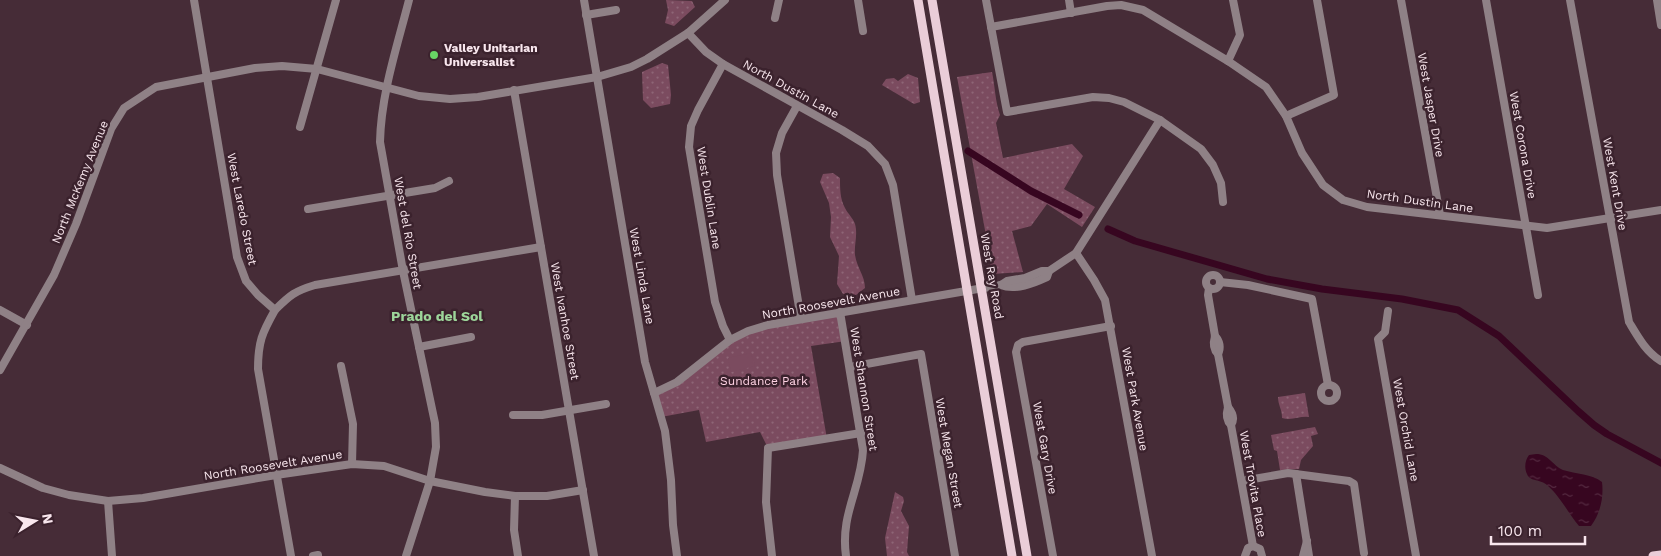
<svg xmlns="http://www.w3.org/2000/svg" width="1661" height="556" font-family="'Work Sans',sans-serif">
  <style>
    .grass { fill: url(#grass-dots) }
    .garden { fill: #7b4b5f }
    .water { fill: url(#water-ripples) }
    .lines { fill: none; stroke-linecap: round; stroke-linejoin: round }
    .canal { stroke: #370620; stroke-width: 7 }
    .minor { stroke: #8f8186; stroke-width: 8 }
    .major { stroke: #eacdd8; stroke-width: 9 }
    .poi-dot { fill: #68d465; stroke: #3b222d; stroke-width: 2 }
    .labels { text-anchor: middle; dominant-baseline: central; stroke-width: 5; stroke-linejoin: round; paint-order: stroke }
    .poi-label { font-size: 12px; font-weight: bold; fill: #f9e7ee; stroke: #3b222d; text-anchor: start }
    .street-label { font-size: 12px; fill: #f9e7ee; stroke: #3b222d }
    .park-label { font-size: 12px; fill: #fed2e3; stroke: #3b222d }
    .neighbourhood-label { font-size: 14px; font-weight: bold; fill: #9dd59a; stroke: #3b222d }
  </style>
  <defs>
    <pattern id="grass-dots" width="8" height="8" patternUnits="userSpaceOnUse" patternTransform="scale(1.25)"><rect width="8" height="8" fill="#7b4b5f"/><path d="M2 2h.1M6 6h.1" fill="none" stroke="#8e6576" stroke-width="1.8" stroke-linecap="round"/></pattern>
    <pattern id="water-ripples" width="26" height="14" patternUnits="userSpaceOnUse" patternTransform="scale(1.25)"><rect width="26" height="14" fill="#370620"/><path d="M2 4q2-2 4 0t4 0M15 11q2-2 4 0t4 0" fill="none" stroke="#552a41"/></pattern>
  </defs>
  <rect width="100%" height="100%" fill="#462c37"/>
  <g class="grass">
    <path d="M666,0L692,1L695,7L674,26L665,23L668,10Z"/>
    <path d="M662,63L668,65L671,95L670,104L651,108L643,100L642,72Z"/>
    <path d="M992,72C995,86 995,101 1000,115L996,123L1003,158L1072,144L1083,156L1064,189L1095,207L1082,227L1047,204L1031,226L1012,231L1023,272L993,274L989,269L991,263L957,77Z"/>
    <path d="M908,74L918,78L920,102L914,104L882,85L886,79L894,78L898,81Z"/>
    <path d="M833,173L840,178C840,188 840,199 845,208C848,214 853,218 855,224C858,235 854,245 855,255C857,268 865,276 865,288L856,295L843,294L837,284L839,256L830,237L831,217L829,203L820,182L823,174Z"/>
    <path d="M840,312L846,341L811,346L827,439L768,448L760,432L706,442L699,410L661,417L654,393L748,331Z"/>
    <path d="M1305,393L1309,417C1299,416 1292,421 1282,418C1282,409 1278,405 1278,397Z"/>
    <path d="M1315,427L1318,434L1311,436L1313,446L1301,460L1299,469L1280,470L1277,451L1274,450L1271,435Z"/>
    <path d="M895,492L903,497L904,501L901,511L909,526L907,552L909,556H887L885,538Z"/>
  </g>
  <path class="garden" d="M751,353L755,366L731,372L728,358Z"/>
  <path class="water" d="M1536,454C1549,454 1552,465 1563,470C1576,474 1592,474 1602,482C1604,498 1600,514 1591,526H1579C1568,513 1560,496 1547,485C1541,479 1530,482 1527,474C1524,468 1525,460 1529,455Z"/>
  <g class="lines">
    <g class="canal">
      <path d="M968,151L1031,191L1079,215"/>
      <path d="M1108,229L1135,241L1267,279L1322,289L1402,299L1458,310L1499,336L1578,411L1594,425L1607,434L1661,463"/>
    </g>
    <g class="minor">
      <path d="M194,0L237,257L246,281L258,295L275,310C262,333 258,342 258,369L291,556"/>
      <path d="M584,0L645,362L665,431L671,480L673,525L677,556"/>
      <path d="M858,0L863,31"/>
      <path d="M986,0L1007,112L1093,97L1109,98L1124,102L1160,120L1201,149L1213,165L1221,183L1223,202"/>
      <path d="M1069,0L1071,13"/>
      <path d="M1401,0L1440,215"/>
      <path d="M1486,0L1538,295"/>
      <path d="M1570,0L1629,322C1638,337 1646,352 1661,361"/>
      <path d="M1657,0L1661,25"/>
      <path d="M586,15L616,10"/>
      <path d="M775,18L779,0"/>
      <path d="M991,27L1107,6L1121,5L1143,10L1228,61L1266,87L1286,116L1302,153L1323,185L1343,200L1367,207L1547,228L1661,210"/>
      <path d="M688,33L706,52L723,64L842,130L868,146L885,164L893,185L912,300"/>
      <path d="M1228,61L1240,35L1233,0"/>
      <path d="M723,64L698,110L691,126L689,147L715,302L723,326L730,340"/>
      <path d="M514,90L594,556"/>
      <path d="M797,106L782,133L776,153L777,175L801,319"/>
      <path d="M1286,116L1334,95L1317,0"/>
      <path d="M300,127L336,0"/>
      <path d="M308,209L435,188L449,181"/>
      <path d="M1076,253L1094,280L1105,300L1152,556"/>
      <circle cx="1213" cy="282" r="7"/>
      <path d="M1220,282L1248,285L1312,299L1328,385"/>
      <path d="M1001,285C1015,291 1034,283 1047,277L1049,271"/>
      <path d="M1209,288L1208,295L1215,336C1213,343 1213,349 1218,354"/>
      <path d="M0,310L27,325"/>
      <path d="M275,310C290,295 295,291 315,285L541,247"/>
      <path d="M1388,311L1385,332L1378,339L1416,556"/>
      <path d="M840,312L863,450C861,489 840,514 846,556"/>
      <path d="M1215,336C1220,341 1221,348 1218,354L1228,407C1226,414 1226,420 1231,425"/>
      <path d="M419,347L471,337"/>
      <path d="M341,366L353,424L352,464"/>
      <path d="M850,367L921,354L955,556"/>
      <path d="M0,370L54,275L76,224L111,129L124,108L156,87L255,68L282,66L317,69L419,96L450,99L478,97L597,77L631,67L647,59L688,33L725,0"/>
      <circle cx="1329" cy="393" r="8"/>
      <path d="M654,393L677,382L730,340L748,331L768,325L1001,285L1007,281L1025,278L1042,271H1049L1076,253L1160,120"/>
      <path d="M1228,407C1232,412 1235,419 1231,425L1253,546"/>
      <path d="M513,415H542L606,404"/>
      <path d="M0,468L43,488L69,495L108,501L143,498L276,475L352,464L384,466L430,481L485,492L515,496H547L583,490"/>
      <path d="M1296,474L1309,556"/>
      <path d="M1242,481L1288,473L1349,481L1354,484L1364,553"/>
      <path d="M515,496L514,530L518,556"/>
      <path d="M108,501L112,556"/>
      <path d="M313,556L318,555"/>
      <path d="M406,556L430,481L436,447L435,423L403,271L380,142C381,94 397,47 409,0"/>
      <path d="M772,556L766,502L768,448L861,433"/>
      <path d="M1053,556L1016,352L1018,345L1023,342L1111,326"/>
      <path d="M1245,556L1248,548L1253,546L1260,549L1262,556"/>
      <path d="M1303,556L1307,541"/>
    </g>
    <g class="major">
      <path d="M918,0L1012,556"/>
      <path d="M932,0L1027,556"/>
      <path d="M1653,556L1661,555"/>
    </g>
  </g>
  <circle class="poi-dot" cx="434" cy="55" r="5"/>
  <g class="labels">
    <g class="poi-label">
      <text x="444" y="48">Valley Unitarian<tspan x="444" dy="14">Universalist</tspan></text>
    </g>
    <g class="street-label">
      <text transform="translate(791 89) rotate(29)">North Dustin Lane</text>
      <text transform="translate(1431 105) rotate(80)">West Jasper Drive</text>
      <text transform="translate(1523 145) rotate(80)">West Corona Drive</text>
      <text transform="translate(80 182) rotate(-68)">North McKemy Avenue</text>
      <text transform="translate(1615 184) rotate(80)">West Kent Drive</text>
      <text transform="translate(709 198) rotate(81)">West Dublin Lane</text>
      <text transform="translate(1420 201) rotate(8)">North Dustin Lane</text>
      <text transform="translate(242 209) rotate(79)">West Laredo Street</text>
      <text transform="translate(408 233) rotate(80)">West del Rio Street</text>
      <text transform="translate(642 276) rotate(80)">West Linda Lane</text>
      <text transform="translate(992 276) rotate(80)">West Ray Road</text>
      <text transform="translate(831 303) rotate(-10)">North Roosevelt Avenue</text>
      <text transform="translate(565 321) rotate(80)">West Ivanhoe Street</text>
      <text transform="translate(864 389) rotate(81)">West Shannon Street</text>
      <text transform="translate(1135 399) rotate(80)">West Park Avenue</text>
      <text transform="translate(1406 430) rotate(80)">West Orchid Lane</text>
      <text transform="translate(1045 448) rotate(80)">West Gary Drive</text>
      <text transform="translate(949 453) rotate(80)">West Megan Street</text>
      <text transform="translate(273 465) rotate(-9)">North Roosevelt Avenue</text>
      <text transform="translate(1253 484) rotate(80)">West Trovita Place</text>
    </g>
    <g class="park-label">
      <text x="764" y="381">Sundance Park</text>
    </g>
    <g class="neighbourhood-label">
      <text x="437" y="316">Prado del Sol</text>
    </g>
  </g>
  <g transform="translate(35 521) rotate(80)" stroke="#3b222d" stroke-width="4" paint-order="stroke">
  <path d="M0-4L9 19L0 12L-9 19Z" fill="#f9e7ee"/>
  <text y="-8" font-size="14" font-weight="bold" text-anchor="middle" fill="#f9e7ee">N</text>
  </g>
  <path d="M1491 536v8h94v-8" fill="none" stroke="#f9e7ee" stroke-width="2.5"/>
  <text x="1498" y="536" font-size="15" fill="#f9e7ee" stroke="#3b222d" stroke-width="4" paint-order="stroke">100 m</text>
</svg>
